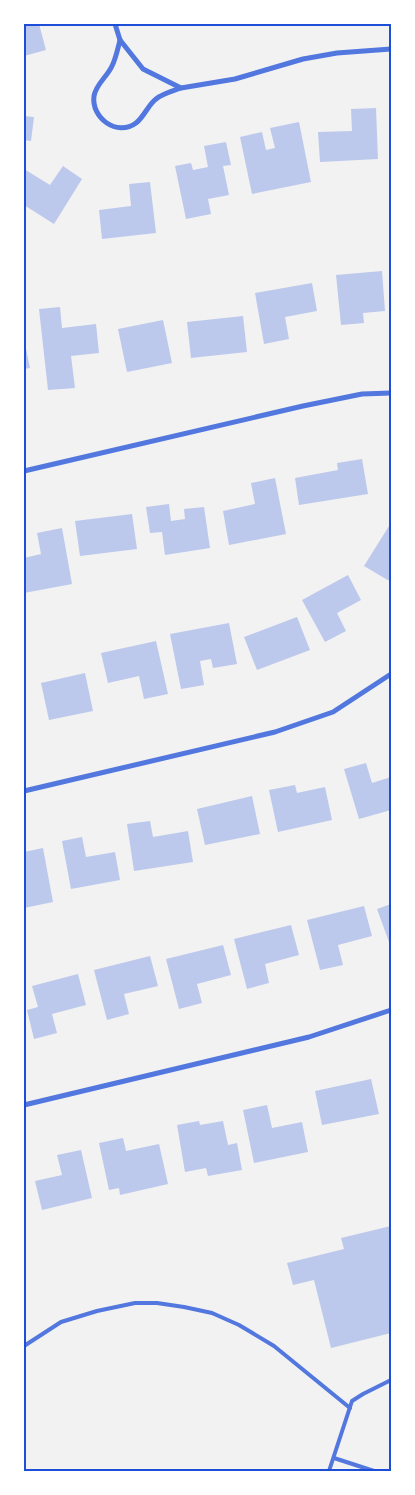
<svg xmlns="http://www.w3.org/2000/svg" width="415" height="1495" font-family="'Varela Round',sans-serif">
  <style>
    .building { fill: #bdc9ec }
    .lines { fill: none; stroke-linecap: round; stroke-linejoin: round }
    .service { stroke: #5277de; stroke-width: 4 }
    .minor { stroke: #5277de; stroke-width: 5 }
    .neatline { fill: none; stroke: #1d4ed8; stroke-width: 2 }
  </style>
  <rect width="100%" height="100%" fill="#f2f2f2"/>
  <g class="building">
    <path d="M24,24H39L46,50L24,56Z"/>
    <path d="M376,108L378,159L320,162L318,132L352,131L351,109Z"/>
    <path d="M24,116L34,117L31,141L24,140Z"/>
    <path d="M299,122L311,182L252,194L240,137L262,132L266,150L275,148L270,128Z"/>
    <path d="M226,142L231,165L223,166L229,195L208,199L211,214L186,219L175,166L191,163L193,170L208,167L204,146Z"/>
    <path d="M63,166L82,179L54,224L24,205V169L50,185Z"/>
    <path d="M150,182L156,233L102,239L99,210L131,206L129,184Z"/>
    <path d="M382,271L385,311L363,313L364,323L341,325L336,275Z"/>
    <path d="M312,283L317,311L285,317L289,339L264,344L255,293Z"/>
    <path d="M60,307L62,328L96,324L99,353L71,356L75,388L48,390L39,309Z"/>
    <path d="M243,316L247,352L191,358L187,322Z"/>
    <path d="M163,320L172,363L127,372L118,329Z"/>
    <path d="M24,339L30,368L24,369Z"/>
    <path d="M362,459L368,494L299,505L295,478L338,470L337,463Z"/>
    <path d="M275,478L286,534L229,545L223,511L255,504L251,483Z"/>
    <path d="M169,504L171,521L185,519L184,509L204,507L210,548L165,555L162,532L150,533L146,507Z"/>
    <path d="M132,514L137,549L80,556L75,521Z"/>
    <path d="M389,526L391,527V582L364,566Z"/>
    <path d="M62,528L72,584L24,593V558L41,554L37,533Z"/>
    <path d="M348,575L361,600L337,613L346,631L325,642L302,600Z"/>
    <path d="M297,617L310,650L257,670L244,637Z"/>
    <path d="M229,623L237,664L213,668L211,659L200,661L204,685L181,689L170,634Z"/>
    <path d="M156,641L168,694L144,699L139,676L108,683L101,653Z"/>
    <path d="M85,673L93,711L49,720L41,683Z"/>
    <path d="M366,763L372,783L391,777V810L359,819L344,769Z"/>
    <path d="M295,785L297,793L325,787L332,820L278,832L269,790Z"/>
    <path d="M252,796L260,834L205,845L197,809Z"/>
    <path d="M150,821L153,837L188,831L193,862L134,871L127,824Z"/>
    <path d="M82,837L86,857L115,852L120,880L71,889L62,841Z"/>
    <path d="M43,848L53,902L24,908V852Z"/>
    <path d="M391,904V941L389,942L377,909Z"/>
    <path d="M364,906L372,936L338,945L343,965L320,970L307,920Z"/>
    <path d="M291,925L299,955L265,964L269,983L247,989L234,939Z"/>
    <path d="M223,945L231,975L197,984L202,1003L179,1009L166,959Z"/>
    <path d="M150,956L158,986L124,994L129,1014L107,1020L94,970Z"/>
    <path d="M78,974L86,1005L52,1014L57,1033L34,1039L27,1010L38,1007L32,986Z"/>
    <path d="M371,1079L379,1114L322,1125L315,1091Z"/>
    <path d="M267,1105L272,1128L302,1122L308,1152L254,1163L243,1110Z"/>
    <path d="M199,1121L200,1125L223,1121L228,1145L237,1143L242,1170L208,1176L206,1168L185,1172L177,1125Z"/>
    <path d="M123,1138L126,1151L159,1144L168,1184L120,1195L119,1188L109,1190L99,1143Z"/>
    <path d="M81,1150L92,1198L42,1210L35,1181L62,1175L57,1155Z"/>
    <path d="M391,1226V1333L331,1348L314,1280L293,1285L287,1263L344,1249L341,1238Z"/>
  </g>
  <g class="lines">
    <g class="service">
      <path d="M24,1346L61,1322L97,1311L135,1303H157L184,1307L212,1313L239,1325L274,1346L350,1408"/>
      <path d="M334,1458L374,1471"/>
      <path d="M329,1471L352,1401L363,1394L391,1380"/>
    </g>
    <g class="minor">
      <path d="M115,24L120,40L143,69L181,88L235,79L303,59L337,53L391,49"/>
      <path d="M120,40C118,48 116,58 112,66C107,77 96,84 94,96C91,118 117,137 136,123C144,117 148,105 156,99C162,94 173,91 181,88"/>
      <path d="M24,471L303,406L362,394L391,393"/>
      <path d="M24,791L275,732L333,712L391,674"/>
      <path d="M24,1105L309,1037L391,1010"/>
    </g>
  </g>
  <rect width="415" height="1495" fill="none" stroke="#ffffff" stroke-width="50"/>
  <rect x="25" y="25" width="365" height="1445" class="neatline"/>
</svg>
